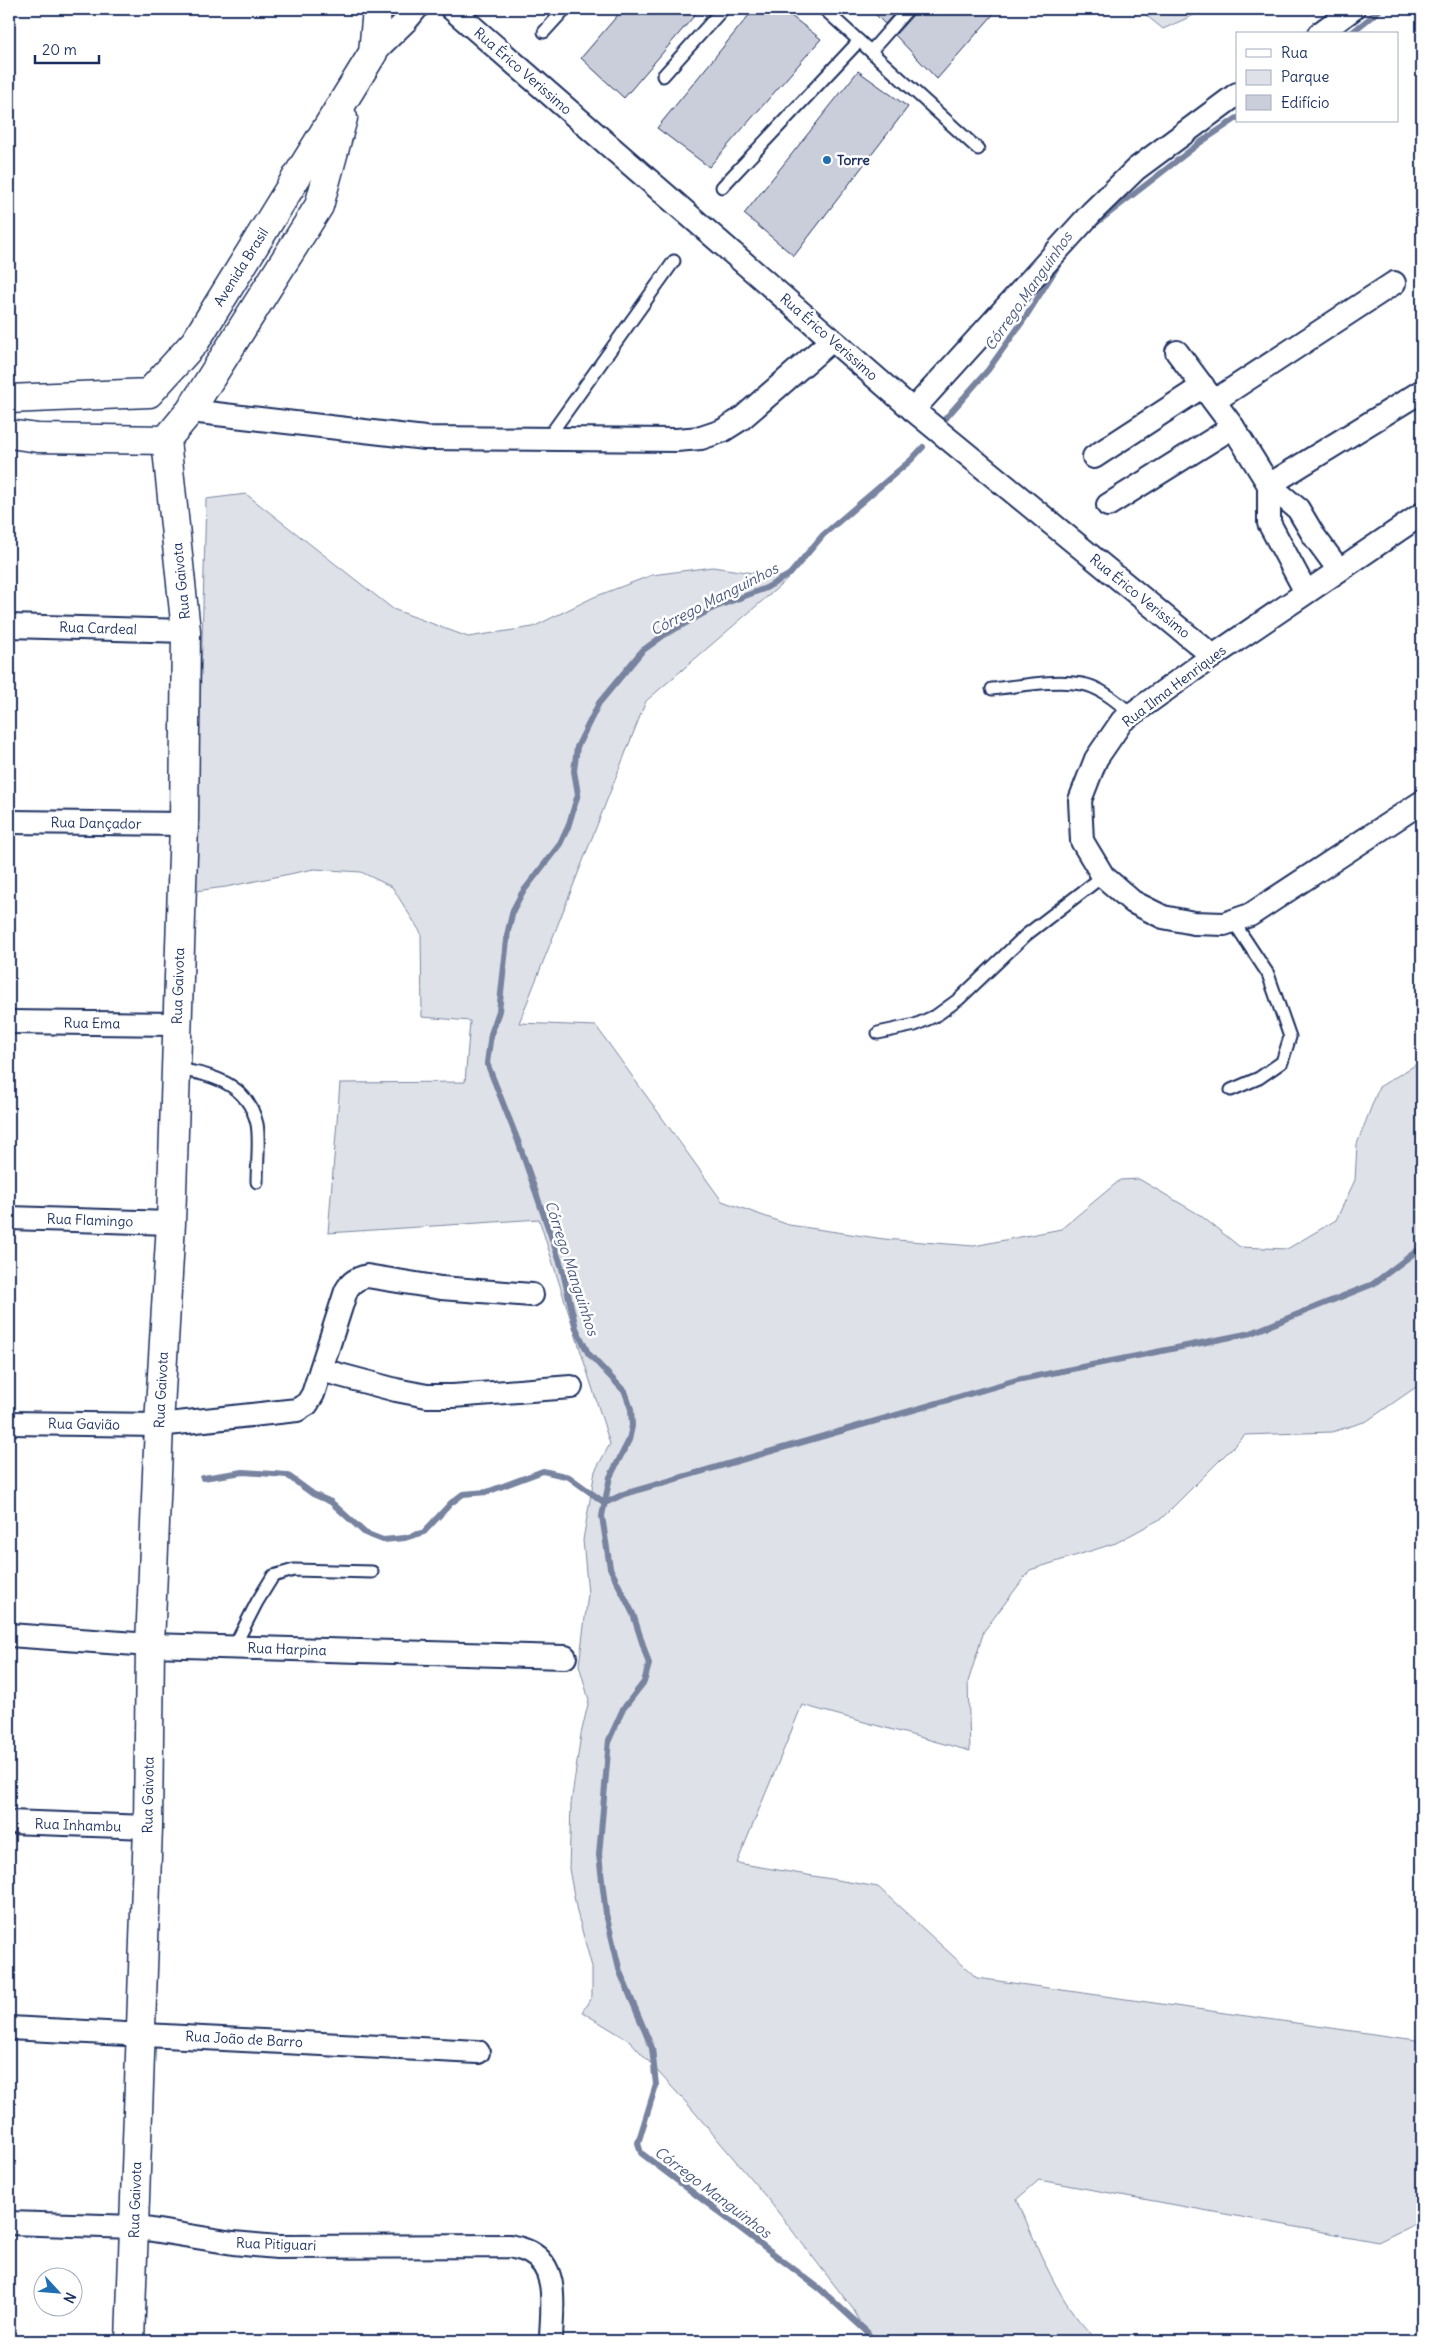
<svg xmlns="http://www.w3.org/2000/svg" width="1431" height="2350" font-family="Delius,sans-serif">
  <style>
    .green { fill: #dee1e7; stroke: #7c88a2 }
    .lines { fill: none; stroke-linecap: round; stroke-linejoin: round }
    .stream { stroke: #77839f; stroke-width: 6 }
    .building { fill: #caceda; stroke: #1b2f5e }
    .service-casing { stroke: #1b2f5e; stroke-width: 15 }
    .minor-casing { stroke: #1b2f5e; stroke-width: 26 }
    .tertiary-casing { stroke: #1b2f5e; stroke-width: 31 }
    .service { stroke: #fff; stroke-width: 11 }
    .minor { stroke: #fff; stroke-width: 22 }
    .tertiary { stroke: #fff; stroke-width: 28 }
    .poi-dot { fill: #1f6fb2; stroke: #fff; stroke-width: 2 }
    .labels { text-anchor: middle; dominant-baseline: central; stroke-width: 5; stroke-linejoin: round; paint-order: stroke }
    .street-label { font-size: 14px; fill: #1b2f5e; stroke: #fff }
    .poi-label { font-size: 14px; font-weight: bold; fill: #1b2f5e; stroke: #fff; text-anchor: start }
    .water-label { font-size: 15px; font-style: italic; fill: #49597e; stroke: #fff }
  </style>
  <rect width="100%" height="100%" fill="#fff"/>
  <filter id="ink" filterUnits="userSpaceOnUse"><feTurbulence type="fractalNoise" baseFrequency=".02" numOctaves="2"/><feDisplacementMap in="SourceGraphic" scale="10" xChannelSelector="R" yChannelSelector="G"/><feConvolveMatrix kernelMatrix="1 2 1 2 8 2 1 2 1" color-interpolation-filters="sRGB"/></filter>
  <g filter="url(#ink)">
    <g class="green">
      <path d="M1153,9H1199L1194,15L1163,29L1147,16Z"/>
      <path d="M246,494L393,609L468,637L533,627L594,597L652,575L712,567L789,578L646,701L519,1023L596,1026L722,1201L789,1225L884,1239L974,1246L1061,1229L1120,1180L1139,1179L1200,1215L1240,1247L1287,1249L1336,1220L1355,1180L1357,1144L1379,1087L1422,1061V1383L1367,1421L1332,1432L1245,1435L1162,1518L1116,1543L1030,1570L984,1631L968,1682L970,1751L802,1705L737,1863L878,1887L977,1978L1416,2040L1422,2052V2220L1419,2222L1378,2242L1039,2180L1017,2199C1037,2246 1060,2309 1099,2341H871L853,2309L767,2198L691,2108L630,2041L582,2012L592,1996V1967L577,1912L569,1869L571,1804L581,1734L589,1700L579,1665L588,1594L583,1540L595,1471L610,1444L539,1219L328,1233L340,1083L465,1082L470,1021L422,1017L421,933L392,887L361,872L314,869L226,887L195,891L206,499Z"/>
    </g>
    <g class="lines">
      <g class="stream">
        <path d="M1350,34L1381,9"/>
        <path d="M1094,225L1201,142L1237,118"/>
        <path d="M945,419L988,370L1025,318L1059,264"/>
        <path d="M203,1478L243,1472L287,1475L313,1494L331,1502L365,1533L383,1540L405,1538L424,1532L451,1503L463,1494L487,1492L543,1471L569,1477L605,1503"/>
        <path d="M605,1503L624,1494L1017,1380L1251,1333L1373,1284L1422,1247"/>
        <path d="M873,2341L867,2332L820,2289L641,2153L638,2143L656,2085L652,2048L620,1972L606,1914L599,1855L609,1740L623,1709L644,1682L649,1664L633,1614L610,1568L602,1516L610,1477L629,1440L632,1426L631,1409L625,1392L588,1353L576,1328L562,1268L518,1141L487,1063L491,1034L499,1011L508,931L513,910L522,893L560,844L568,827L578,794L574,771L577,747L599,703L642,651L664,635L713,608L766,588L790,574L823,535L911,460L923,447"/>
      </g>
    </g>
    <g class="building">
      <path d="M623,9H700L624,98L581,58Z"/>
      <path d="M754,9H782L821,39L709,167L657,128Z"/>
      <path d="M870,9H898L885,24Z"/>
      <path d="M915,9H998L937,79L895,35L914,14Z"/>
      <path d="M858,71L908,107L794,256L744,214Z"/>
    </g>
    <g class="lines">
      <g class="service-casing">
        <g id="service">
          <path d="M824,9L978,149"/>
          <path d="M544,32L565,9"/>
          <path d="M871,51L908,9"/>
          <path d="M663,76L723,9"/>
          <path d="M722,187L859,41"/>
          <path d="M547,439L674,261"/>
          <path d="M992,689C1021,686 1053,679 1082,684C1101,687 1118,703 1132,714"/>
          <path d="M878,1033L915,1025L937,1015L959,999L1026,935L1103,876"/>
          <path d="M176,1069C212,1074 248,1084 257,1124C260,1140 257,1165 257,1182"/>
          <path d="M1231,1090L1259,1078L1282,1062L1290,1037L1268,974L1233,921"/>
          <path d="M234,1647L257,1602L273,1576L294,1570L372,1572"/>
        </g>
      </g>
      <g class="minor-casing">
        <g id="minor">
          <path d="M452,9L913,410L1213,656"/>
          <path d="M1319,34L1353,9"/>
          <path d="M373,53L406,21L416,9"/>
          <path d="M1177,352L1233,427L1269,485L1298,509L1314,536L1339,570"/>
          <path d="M1214,401L1394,283"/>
          <path d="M913,410L1093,211L1136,169L1237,94"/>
          <path d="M190,411L425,438L676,440L701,438L722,431L741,419L832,340"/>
          <path d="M1094,457L1203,386"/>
          <path d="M1269,485L1422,391"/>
          <path d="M1269,485V523L1306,592"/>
          <path d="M1108,505L1233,427"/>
          <path d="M1422,514L1213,656L1122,721L1096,759L1080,800L1082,841L1103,876L1133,902L1163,917L1194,923L1224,924L1250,915L1422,802"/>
          <path d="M9,626L186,631"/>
          <path d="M9,822L184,824"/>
          <path d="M9,1022L176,1024"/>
          <path d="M9,1218L171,1223"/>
          <path d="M321,1370L396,1390L427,1396H453L571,1387"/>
          <path d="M9,1423L159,1425L297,1410L307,1404L313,1394L346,1291C351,1282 356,1279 367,1276L441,1288L532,1295"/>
          <path d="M9,1635L150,1645L565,1657"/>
          <path d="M9,1822L148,1827"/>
          <path d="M9,2028L478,2052"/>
          <path d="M9,2223L134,2227L233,2243L277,2247L510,2246C516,2248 524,2249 529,2252C561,2268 551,2312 551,2341"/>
        </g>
      </g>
      <g class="tertiary-casing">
        <g id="tertiary">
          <path d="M9,399L149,393L195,342L373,53L377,9"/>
          <path d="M9,434L38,438L166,440L190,411L319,206L343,118"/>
          <path d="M130,2341L148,1827L150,1645L159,1425L171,1223L184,824L186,631L166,440"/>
        </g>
      </g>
      <use href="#service" class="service"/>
      <use href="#minor" class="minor"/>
      <use href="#tertiary" class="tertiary"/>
    </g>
  </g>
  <circle class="poi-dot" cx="827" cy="160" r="5"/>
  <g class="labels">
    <g class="street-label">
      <text transform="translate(523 71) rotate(41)">Rua Érico Verissimo</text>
      <text transform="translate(241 267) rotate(-58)">Avenida Brasil</text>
      <text transform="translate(829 337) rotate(41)">Rua Érico Verissimo</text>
      <text transform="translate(181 581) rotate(-96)">Rua Gaivota</text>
      <text transform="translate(1140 596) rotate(39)">Rua Érico Verissimo</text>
      <text transform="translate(98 628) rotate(2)">Rua Cardeal</text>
      <text transform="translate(1174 686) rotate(-37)">Rua Ilma Henriques</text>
      <text transform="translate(96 823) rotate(1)">Rua Dançador</text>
      <text transform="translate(178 986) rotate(-88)">Rua Gaivota</text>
      <text transform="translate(92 1023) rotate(1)">Rua Ema</text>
      <text transform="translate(90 1220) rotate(2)">Rua Flamingo</text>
      <text transform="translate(161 1390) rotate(-87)">Rua Gaivota</text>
      <text transform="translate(84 1424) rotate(1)">Rua Gavião</text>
      <text transform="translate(287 1649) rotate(2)">Rua Harpina</text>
      <text transform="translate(148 1795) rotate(-89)">Rua Gaivota</text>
      <text transform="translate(78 1825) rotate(2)">Rua Inhambu</text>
      <text transform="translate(244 2039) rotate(3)">Rua João de Barro</text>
      <text transform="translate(135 2200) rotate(-88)">Rua Gaivota</text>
      <text transform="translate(276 2244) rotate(2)">Rua Pitiguari</text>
    </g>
    <g class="poi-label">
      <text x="837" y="160">Torre</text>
    </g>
    <g class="water-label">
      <text transform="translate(1028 291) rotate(-55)">Córrego Manguinhos</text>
      <text transform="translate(714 599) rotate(-27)">Córrego Manguinhos</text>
      <text transform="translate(572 1268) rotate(72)">Córrego Manguinhos</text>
      <text transform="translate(713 2192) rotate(37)">Córrego Manguinhos</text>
    </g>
  </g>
  <rect width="1431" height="2350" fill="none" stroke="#fff" stroke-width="30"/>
  <rect x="15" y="15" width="1401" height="2320" fill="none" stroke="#1b2f5e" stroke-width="2" filter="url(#ink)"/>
  <rect x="1236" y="32" width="162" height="90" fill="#ffffff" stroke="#a4acbf"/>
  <rect x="1246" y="49" width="25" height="8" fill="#ffffff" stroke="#a4acbf"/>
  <text x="1281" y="58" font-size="15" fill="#1b2f5e">Rua</text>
  <rect x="1246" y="70" width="25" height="15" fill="#dee1e7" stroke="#a4acbf"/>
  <text x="1281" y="82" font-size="15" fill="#1b2f5e">Parque</text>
  <rect x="1246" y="95" width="25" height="15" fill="#caceda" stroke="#a4acbf"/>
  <text x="1281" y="108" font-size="15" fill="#1b2f5e">Edifício</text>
  <g transform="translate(58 2292) rotate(116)"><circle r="24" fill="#ffffff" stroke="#a4acbf"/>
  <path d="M0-4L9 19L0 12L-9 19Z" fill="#1f6fb2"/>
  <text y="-8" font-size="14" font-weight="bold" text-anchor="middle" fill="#1b2f5e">N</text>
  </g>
  <path d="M35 55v8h64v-8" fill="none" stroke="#1b2f5e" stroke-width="2.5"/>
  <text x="42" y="55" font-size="15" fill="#1b2f5e" stroke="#ffffff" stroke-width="4" paint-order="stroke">20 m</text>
</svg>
